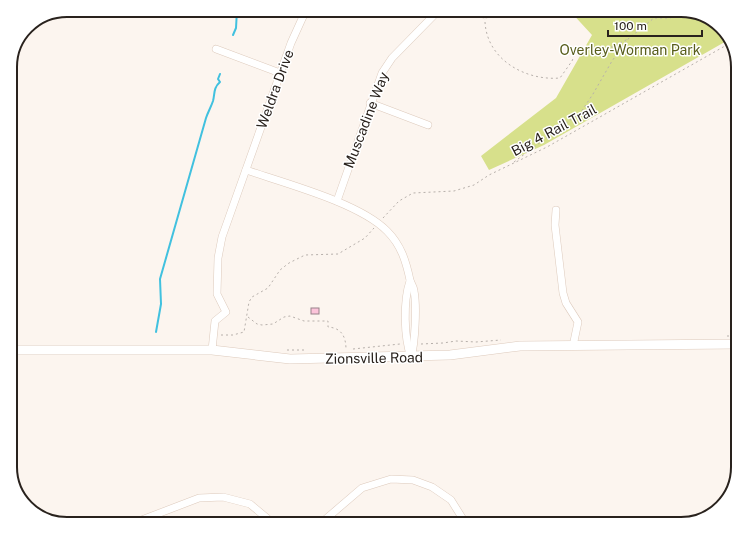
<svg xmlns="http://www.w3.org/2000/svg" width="748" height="534" font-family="'Public Sans',sans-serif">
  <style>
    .green { fill: #d7e08b }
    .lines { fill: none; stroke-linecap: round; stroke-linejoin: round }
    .stream { stroke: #41c1df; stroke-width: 2 }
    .building { fill: #fcc4da; stroke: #98828a }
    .minor-casing { stroke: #ddcabc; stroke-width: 8 }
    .major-casing { stroke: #ddcabc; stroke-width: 10 }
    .path { stroke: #b7b0ab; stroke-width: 1; stroke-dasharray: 2 3; stroke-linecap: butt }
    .minor { stroke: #fff; stroke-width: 7 }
    .major { stroke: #fff; stroke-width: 9 }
    .labels { text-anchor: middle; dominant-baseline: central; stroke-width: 3; stroke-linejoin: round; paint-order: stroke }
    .park-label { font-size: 14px; fill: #585d1b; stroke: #fff }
    .street-label { font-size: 14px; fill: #29221d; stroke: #fff }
    .rim { fill: none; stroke: #29221d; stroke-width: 2 }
  </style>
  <rect width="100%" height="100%" fill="#fcf5ef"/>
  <path class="green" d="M569,10H681L716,22L730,39L544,145L489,170L481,156L556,98L592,35Z"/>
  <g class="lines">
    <g class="stream">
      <path d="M233,35L236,28L237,10"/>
      <path d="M156,332L161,304L160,279L206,118C208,112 211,107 213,101C215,94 213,88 220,82L218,79L220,74"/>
    </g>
  </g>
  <rect class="building" x="311" y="308" width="8" height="6"/>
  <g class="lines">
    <g class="minor-casing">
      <g id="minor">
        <path d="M481,10L485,15"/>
        <path d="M216,49L280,73"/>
        <path d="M370,103L428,125"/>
        <path d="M246,170C284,183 360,203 387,231C401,245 406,261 410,280C411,284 414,287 414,291C417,306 415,343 411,358"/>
        <path d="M337,201L382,73L392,58L439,10"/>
        <path d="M556,210L555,225L563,293L566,303L578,322L573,346"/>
        <path d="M410,281C403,301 404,338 411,357"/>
        <path d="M212,350L215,321L226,312L217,294L218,258L222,237L291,43L306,10"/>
        <path d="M131,524L199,498L223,497L250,504L274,524"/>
        <path d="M320,524L362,488L391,479L413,480L432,487L451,500L466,524"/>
      </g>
    </g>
    <g class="major-casing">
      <path id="major" d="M10,350H212L290,359L450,355L520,346L738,344"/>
    </g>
    <g class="path">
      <path d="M648,10L653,17"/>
      <path d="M485,22C487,60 526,81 560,78L572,61L577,49L580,52L584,48L612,47L628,39"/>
      <path d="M514,162L581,112L593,94L612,61L628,39L654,18H670L685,11"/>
      <path d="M383,218L399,201L413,193L454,191L474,185L489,175L547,147L732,42"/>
      <path d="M248,317L257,324L262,325L273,324L284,317L290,316L304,321H328V327C342,328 346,337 346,350"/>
      <path d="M221,335H233L244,332L249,302L252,297L268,288L280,270L289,263L305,255L338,254L365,238L374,228"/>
      <path d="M727,336H738"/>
      <path d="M421,344L443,343L456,341L476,342L501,340"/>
      <path d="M353,349L400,344"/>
      <path d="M287,350H306"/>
    </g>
    <use href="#minor" class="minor"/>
    <use href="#major" class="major"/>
  </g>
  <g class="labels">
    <g class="park-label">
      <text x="630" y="50">Overley-Worman Park</text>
    </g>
    <g class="street-label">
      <text transform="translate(275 89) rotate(-70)">Weldra Drive</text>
      <text transform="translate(366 120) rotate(-69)">Muscadine Way</text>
      <text transform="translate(554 130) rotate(-28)">Big 4 Rail Trail</text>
      <text transform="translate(374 358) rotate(-1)">Zionsville Road</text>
    </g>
  </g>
  <path d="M0 0H748V534H0ZM67 17H681A50 50 0 0 1 731 67V467A50 50 0 0 1 681 517H67A50 50 0 0 1 17 467V67A50 50 0 0 1 67 17Z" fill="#fff" fill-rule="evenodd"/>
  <path class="rim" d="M67 17H681A50 50 0 0 1 731 67V467A50 50 0 0 1 681 517H67A50 50 0 0 1 17 467V67A50 50 0 0 1 67 17Z"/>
  <path d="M608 30v6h94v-6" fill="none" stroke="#29221d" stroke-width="2"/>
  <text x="614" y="30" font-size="12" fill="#29221d" stroke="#ffffff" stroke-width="3" paint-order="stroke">100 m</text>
</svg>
